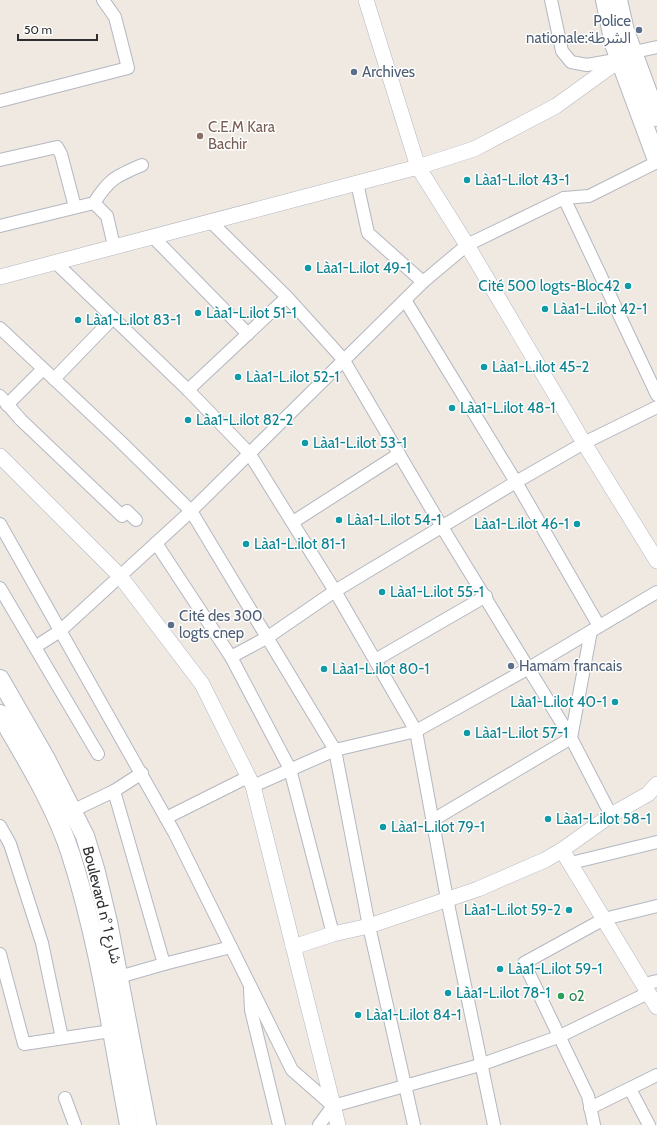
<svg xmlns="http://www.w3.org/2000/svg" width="657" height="1125" font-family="Cabin,'Noto Sans Arabic',sans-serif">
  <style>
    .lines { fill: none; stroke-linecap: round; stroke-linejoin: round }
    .minor-casing { stroke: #b4b7c1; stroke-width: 14 }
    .tertiary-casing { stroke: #b4b7c1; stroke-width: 16 }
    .secondary-casing { stroke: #b4b7c1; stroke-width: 20 }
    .minor { stroke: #fff; stroke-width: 12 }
    .tertiary { stroke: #fff; stroke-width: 15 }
    .secondary { stroke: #fff; stroke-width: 18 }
    .service-dot { fill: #5c6f8a; stroke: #fff; stroke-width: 1.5 }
    .education-dot { fill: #8d6e63; stroke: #fff; stroke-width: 1.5 }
    .culture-dot { fill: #0f9aa8; stroke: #fff; stroke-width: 1.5 }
    .leisure-dot { fill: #2e9e5b; stroke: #fff; stroke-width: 1.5 }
    .labels { text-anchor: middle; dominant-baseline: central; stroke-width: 3; stroke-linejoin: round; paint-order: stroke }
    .service-label { font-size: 15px; fill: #4e5e75; stroke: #fff; text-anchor: start }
    .education-label { font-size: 15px; fill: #785e54; stroke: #fff; text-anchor: start }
    .culture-label { font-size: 15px; fill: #0d838f; stroke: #fff; text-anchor: start }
    .street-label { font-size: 15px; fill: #2e2e2e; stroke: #fff }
    .leisure-label { font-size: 15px; fill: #27864d; stroke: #fff; text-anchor: start }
  </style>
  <rect width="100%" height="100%" fill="#efe9e1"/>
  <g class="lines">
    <g class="minor-casing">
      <g id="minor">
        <path d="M551,0L562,51L571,62L587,65L621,59L634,52L657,47"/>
        <path d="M0,101L128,68L115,17L103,0"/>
        <path d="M0,160L57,147L61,154L75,207"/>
        <path d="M357,183L368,233L423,282"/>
        <path d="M564,198L657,395"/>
        <path d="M210,221L287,297L343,359L442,527L571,738L611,815"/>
        <path d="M0,226L94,203"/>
        <path d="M152,236L248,334"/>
        <path d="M114,246L107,216L94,203C109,179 116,176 142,165"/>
        <path d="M55,262L188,390L249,453L335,591L416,731L447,899L494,1125"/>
        <path d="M405,300L516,482L599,626"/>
        <path d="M0,328L120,441L191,511L335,750L369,926L414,1125"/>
        <path d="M54,379L113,318"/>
        <path d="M188,390L287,297"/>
        <path d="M0,396L21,420L122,516L127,511L136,520"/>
        <path d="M7,405L43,369"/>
        <path d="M293,522L399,454"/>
        <path d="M0,524L175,834L292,1070L333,1106"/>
        <path d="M156,543L231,657L290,769L333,934"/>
        <path d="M0,588L98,754"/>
        <path d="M35,647L60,631L191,511L423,282L467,245L564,198L589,196L657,162"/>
        <path d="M231,657L268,637L335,591L516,482L584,443L657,407"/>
        <path d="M377,659L486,596"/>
        <path d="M142,773L114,791L164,964L231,947"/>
        <path d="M253,786L335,750L416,731L529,668L657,592"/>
        <path d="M72,811L114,791"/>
        <path d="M166,818L248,777"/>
        <path d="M433,820L571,738L591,631"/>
        <path d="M0,826L10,844L42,943L62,1038"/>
        <path d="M571,863L657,842"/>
        <path d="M0,954L24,1044L111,1031"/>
        <path d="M119,977L164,964"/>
        <path d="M644,984L657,981"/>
        <path d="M250,989L251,1010L279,1125"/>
        <path d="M630,1089L649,1125"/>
        <path d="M65,1098L75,1125"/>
        <path d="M590,1108L657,1075"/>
        <path d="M319,1125L333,1106L480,1065L558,1037L648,993"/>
        <path d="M594,1125L588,1096L524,963L604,919L657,906"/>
      </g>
    </g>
    <g class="tertiary-casing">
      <g id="tertiary">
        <path d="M366,0L418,167L467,245L584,443L657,561"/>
        <path d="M0,277L418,167L474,149L556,106L621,59"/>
        <path d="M0,456L120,576L202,684L253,786L338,1125"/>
        <path d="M562,850L657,1007"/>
        <path d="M293,947L333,934L369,926L478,889L545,860L562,850L611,815L648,794L657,784"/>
      </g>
    </g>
    <g class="secondary-casing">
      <g id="secondary">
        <path d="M605,0L614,44L657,160"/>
        <path d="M618,0L625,31L657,117"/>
        <path d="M0,679L46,759L85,836L96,872L108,922L147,1125"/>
        <path d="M0,714C25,757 56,807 71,855C99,942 112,1035 129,1125"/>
      </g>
    </g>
    <use href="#minor" class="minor"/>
    <use href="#tertiary" class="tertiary"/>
    <use href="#secondary" class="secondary"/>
  </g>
  <g class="service-dot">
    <circle cx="639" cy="30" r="4"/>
    <circle cx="354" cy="72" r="4"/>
    <circle cx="171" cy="625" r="4"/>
    <circle cx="511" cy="666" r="4"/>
  </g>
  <circle class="education-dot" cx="200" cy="136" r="4"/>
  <g class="culture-dot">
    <circle cx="467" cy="180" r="4"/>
    <circle cx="308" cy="268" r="4"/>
    <circle cx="628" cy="286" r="4"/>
    <circle cx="545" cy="309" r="4"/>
    <circle cx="198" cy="313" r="4"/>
    <circle cx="78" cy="320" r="4"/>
    <circle cx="484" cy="367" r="4"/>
    <circle cx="238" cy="377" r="4"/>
    <circle cx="452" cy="408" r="4"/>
    <circle cx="188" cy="420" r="4"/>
    <circle cx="305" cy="443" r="4"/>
    <circle cx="339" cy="520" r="4"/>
    <circle cx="577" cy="524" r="4"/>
    <circle cx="246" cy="544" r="4"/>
    <circle cx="382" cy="592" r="4"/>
    <circle cx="324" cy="669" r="4"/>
    <circle cx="615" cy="702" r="4"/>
    <circle cx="467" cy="733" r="4"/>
    <circle cx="548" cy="819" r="4"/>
    <circle cx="383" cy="827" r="4"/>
    <circle cx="569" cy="910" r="4"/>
    <circle cx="500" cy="969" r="4"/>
    <circle cx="448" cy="993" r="4"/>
    <circle cx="358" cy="1015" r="4"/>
  </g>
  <circle class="leisure-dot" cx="561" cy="996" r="4"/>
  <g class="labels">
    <g class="service-label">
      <text x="631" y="21" text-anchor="end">Police<tspan x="631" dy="17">nationale:الشرطة</tspan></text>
      <text x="362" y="72">Archives</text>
      <text x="179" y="616">Cité des 300<tspan x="179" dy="17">logts cnep</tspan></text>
      <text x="519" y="666">Hamam francais</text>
    </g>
    <g class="education-label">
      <text x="208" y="127">C.E.M Kara<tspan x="208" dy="17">Bachir</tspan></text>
    </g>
    <g class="culture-label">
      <text x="475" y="180">Làa1-L.ilot 43-1</text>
      <text x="316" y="268">Làa1-L.ilot 49-1</text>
      <text x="620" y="286" text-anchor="end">Cité 500 logts-Bloc42</text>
      <text x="553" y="309">Làa1-L.ilot 42-1</text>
      <text x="206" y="313">Làa1-L.ilot 51-1</text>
      <text x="86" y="320">Làa1-L.ilot 83-1</text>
      <text x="492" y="367">Làa1-L.ilot 45-2</text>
      <text x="246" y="377">Làa1-L.ilot 52-1</text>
      <text x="460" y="408">Làa1-L.ilot 48-1</text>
      <text x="196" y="420">Làa1-L.ilot 82-2</text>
      <text x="313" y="443">Làa1-L.ilot 53-1</text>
      <text x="347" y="520">Làa1-L.ilot 54-1</text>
      <text x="569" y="524" text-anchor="end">Làa1-L.ilot 46-1</text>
      <text x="254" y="544">Làa1-L.ilot 81-1</text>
      <text x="390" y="592">Làa1-L.ilot 55-1</text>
      <text x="332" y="669">Làa1-L.ilot 80-1</text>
      <text x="607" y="702" text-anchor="end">Làa1-L.ilot 40-1</text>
      <text x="475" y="733">Làa1-L.ilot 57-1</text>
      <text x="556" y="819">Làa1-L.ilot 58-1</text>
      <text x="391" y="827">Làa1-L.ilot 79-1</text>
      <text x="561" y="910" text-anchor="end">Làa1-L.ilot 59-2</text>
      <text x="508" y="969">Làa1-L.ilot 59-1</text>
      <text x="456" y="993">Làa1-L.ilot 78-1</text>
      <text x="366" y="1015">Làa1-L.ilot 84-1</text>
    </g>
    <g class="street-label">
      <text transform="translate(102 905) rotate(76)">Boulevard n° شارع 1</text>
    </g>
    <g class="leisure-label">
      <text x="569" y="996">o2</text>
    </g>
  </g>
  <path d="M18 34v6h79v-6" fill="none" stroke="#2e2e2e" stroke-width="2"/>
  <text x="24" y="34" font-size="12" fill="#2e2e2e" stroke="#ffffff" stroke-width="3" paint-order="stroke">50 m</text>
</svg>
